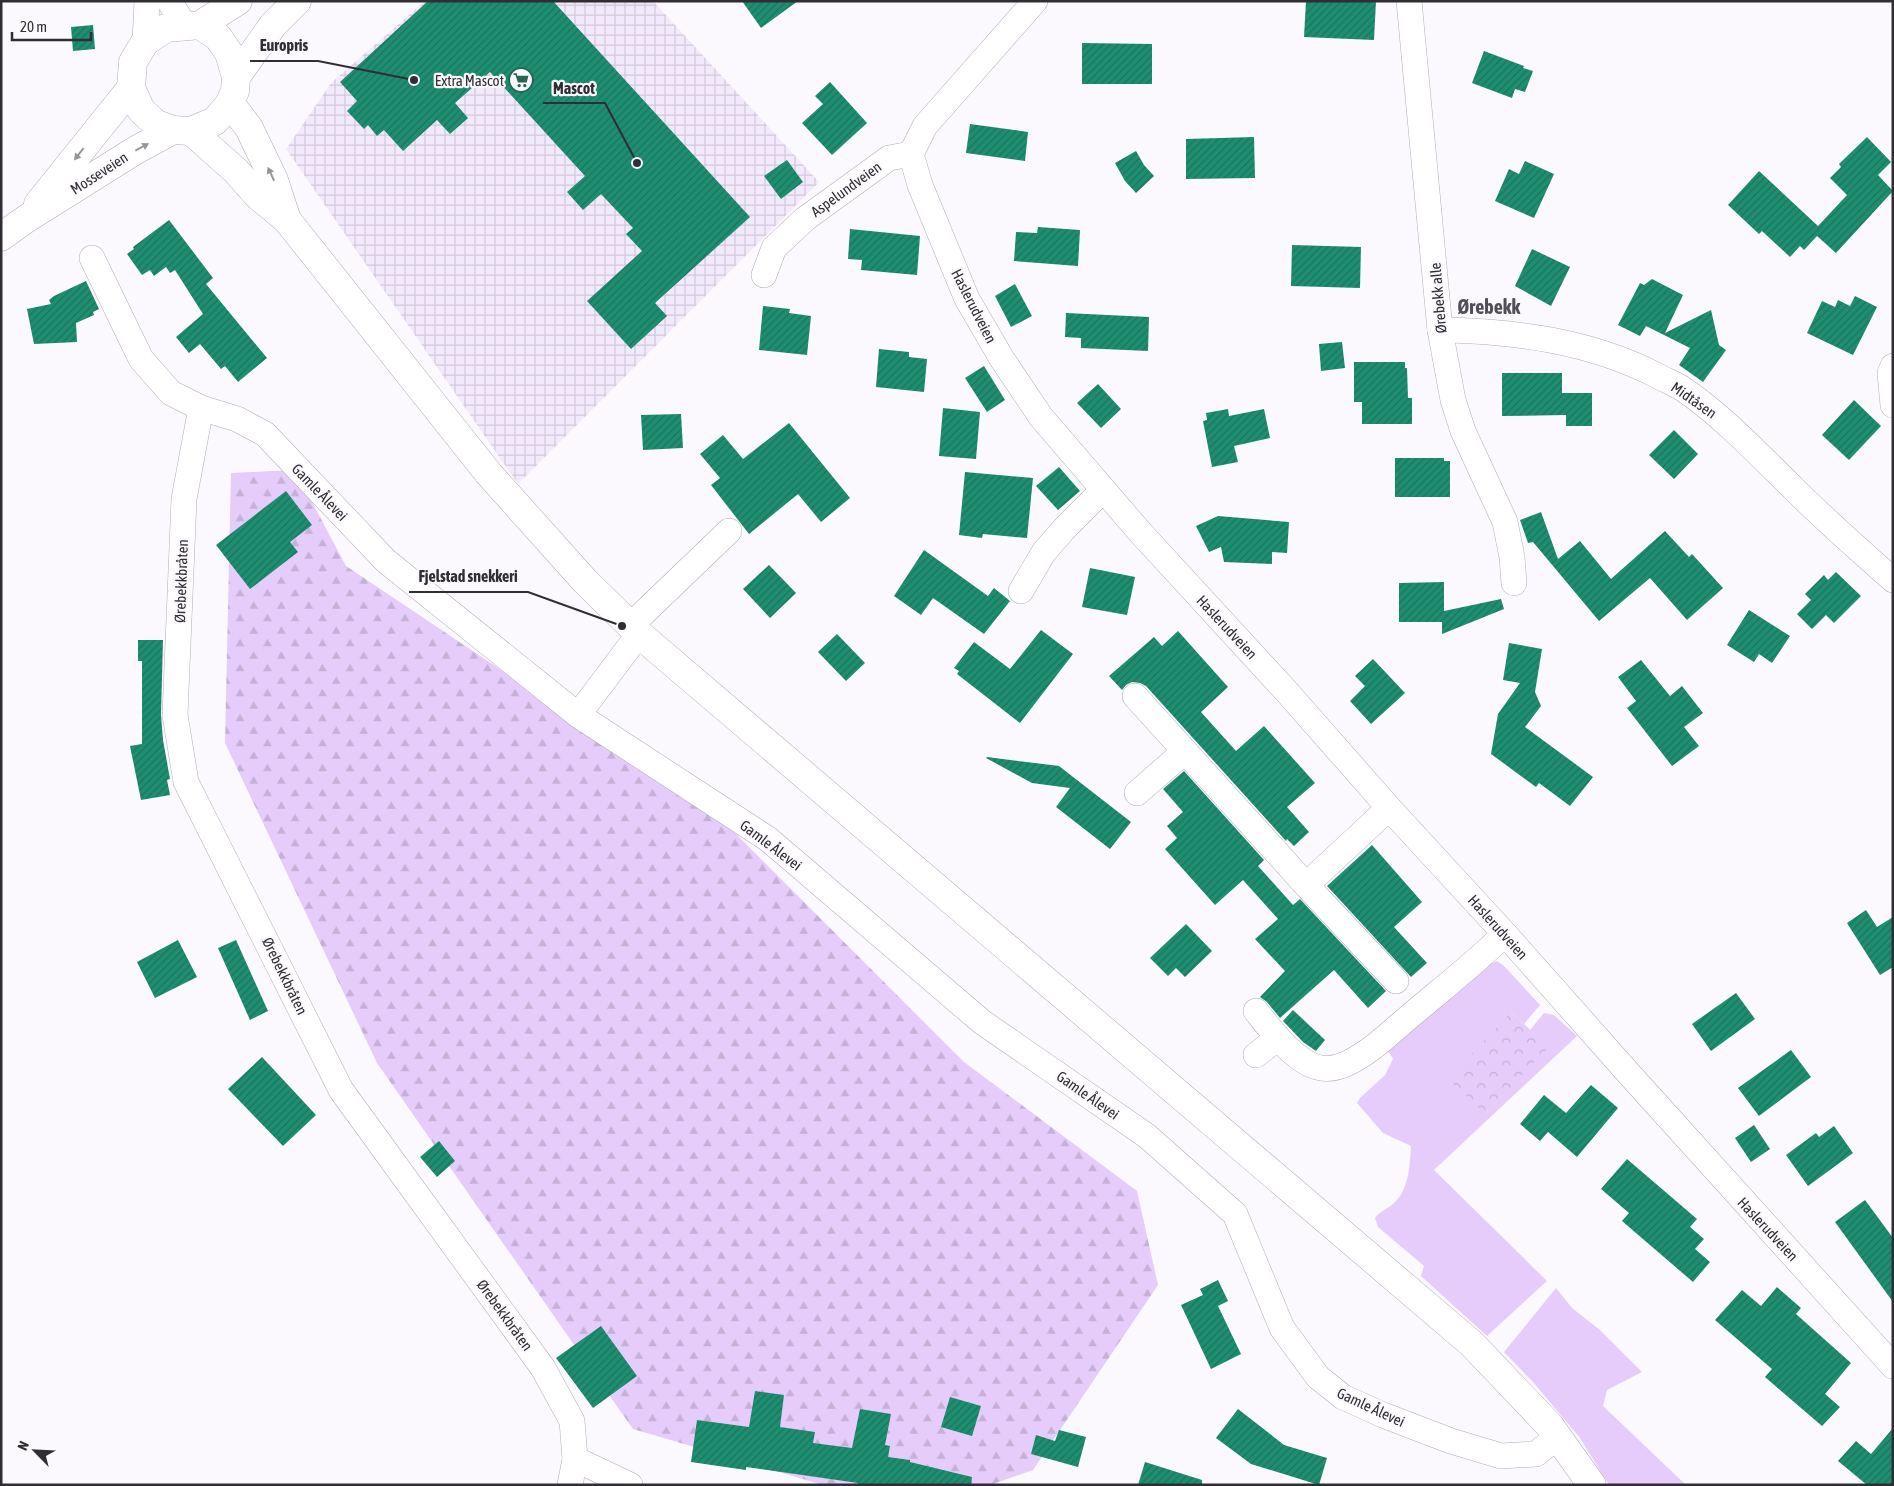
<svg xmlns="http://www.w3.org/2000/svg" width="1894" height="1486" font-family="'Asap Condensed',sans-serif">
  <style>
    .industrial { fill: url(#industrial-grid) }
    .grass { fill: #e5ccfa }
    .forest { fill: url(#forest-firs) }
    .park { fill: url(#park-crowns) }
    .building { fill: url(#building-hatch) }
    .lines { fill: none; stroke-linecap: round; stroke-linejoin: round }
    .minor-casing { stroke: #b2acb7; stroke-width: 26 }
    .major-casing { stroke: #b2acb7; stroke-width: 29 }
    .highway-casing { stroke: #b2acb7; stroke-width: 29 }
    .minor { stroke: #fff; stroke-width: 25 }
    .major { stroke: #fff; stroke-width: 28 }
    .highway { stroke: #fff; stroke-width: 28 }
    .oneway { fill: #989698 }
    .labels { text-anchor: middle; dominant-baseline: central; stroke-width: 4.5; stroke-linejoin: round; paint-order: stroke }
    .poi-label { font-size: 15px; fill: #302e32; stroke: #fbf9fd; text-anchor: end }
    .street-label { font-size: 15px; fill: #302e32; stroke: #fbf9fd }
    .district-label { font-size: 20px; font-weight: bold; fill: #524e57; stroke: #fbf9fd }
    .leader { fill: none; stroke: #302e32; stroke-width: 2 }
    .callout-dot { fill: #302e32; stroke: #fbf9fd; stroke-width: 2 }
    .callout-label { font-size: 16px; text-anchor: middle; font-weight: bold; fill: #302e32; stroke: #fbf9fd; stroke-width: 4.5; stroke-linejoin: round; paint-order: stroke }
  </style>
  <defs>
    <pattern id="industrial-grid" width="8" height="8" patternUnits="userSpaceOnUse" patternTransform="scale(1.25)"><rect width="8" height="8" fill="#f3e9fc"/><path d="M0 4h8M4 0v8" fill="none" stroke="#d1c8d8"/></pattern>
    <pattern id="forest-firs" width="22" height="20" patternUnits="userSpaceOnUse" patternTransform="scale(1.25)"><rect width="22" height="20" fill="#e5ccfa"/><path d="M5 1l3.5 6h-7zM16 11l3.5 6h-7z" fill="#c5b0d7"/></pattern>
    <pattern id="park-crowns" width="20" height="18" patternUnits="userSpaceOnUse" patternTransform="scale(1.25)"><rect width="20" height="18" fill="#e5ccfa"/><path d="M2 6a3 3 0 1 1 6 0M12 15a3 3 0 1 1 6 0" fill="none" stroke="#c5b0d7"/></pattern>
    <pattern id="building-hatch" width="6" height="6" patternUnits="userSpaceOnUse" patternTransform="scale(1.25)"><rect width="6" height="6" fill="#1e8e71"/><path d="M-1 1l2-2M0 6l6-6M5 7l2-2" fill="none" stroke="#1b745d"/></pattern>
  </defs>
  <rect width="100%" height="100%" fill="#fbf9fd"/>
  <path class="industrial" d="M425,1H653L819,182L518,484L286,149L331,83Z"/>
  <g class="grass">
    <path d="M1497,961L1504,966L1540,1005L1524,1024L1511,1012L1485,1114L1548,1047L1530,1030L1544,1013L1554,1015L1577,1036L1434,1170L1547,1281L1487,1336L1421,1276L1424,1266L1378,1227L1375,1218C1380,1211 1388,1209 1394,1203C1409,1190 1410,1164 1411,1146L1383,1133L1357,1103L1360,1098L1385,1075L1393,1059L1386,1047L1475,971Z"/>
    <path d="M1556,1288L1572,1308L1600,1330L1642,1372L1607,1390L1603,1406L1686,1485H1609L1580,1438L1533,1382L1504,1352Z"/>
  </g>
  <path class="forest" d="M295,470L346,566L717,815L964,1062L1137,1191L1158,1285L1033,1470L990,1485H823L633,1429L377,1063L225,743L231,473Z"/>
  <path class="park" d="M1511,1012L1549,1047L1485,1114L1448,1079Z"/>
  <g class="building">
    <path d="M428,1H553L750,217L655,303L667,316L631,349L587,301L642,251L626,234L633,228L601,194L583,210L567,192L585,176L490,72L455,103L468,118L450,134L437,120L403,151L384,130L377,136L368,125L364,129L347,111L357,101L340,82Z"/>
    <path d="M742,1H798L761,28Z"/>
    <path d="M1306,1H1376L1374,40L1304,37Z"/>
    <path d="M93,25L95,49L73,51L71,27Z"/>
    <path d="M1082,43L1152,44V84H1082Z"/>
    <path d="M1484,51L1524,66L1523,68L1533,71L1525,92L1515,89L1512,98L1472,83Z"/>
    <path d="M830,82L867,123L832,155L802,123L823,104L815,96Z"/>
    <path d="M970,124L1028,132L1025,161L966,153Z"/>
    <path d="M1254,137L1255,178L1186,179V139Z"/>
    <path d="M1867,137L1891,162L1878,175L1893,191L1836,253L1817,236L1804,250L1800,246L1790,257L1762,231L1759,234L1728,205L1759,171L1818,226L1847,195L1830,178L1841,167L1839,164Z"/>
    <path d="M1136,151L1144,165L1154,176L1136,193L1125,181L1115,163Z"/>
    <path d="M787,160L803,182L781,199L764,176Z"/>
    <path d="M1525,161L1554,174L1534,218L1495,201L1509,169L1519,174Z"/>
    <path d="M169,220L213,278L206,284L267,358L238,382L225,366L221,369L200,344L189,353L176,337L203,314L175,270L170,273L166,267L154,276L150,270L142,275L127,254L134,249L133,247Z"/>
    <path d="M1038,227L1080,230L1078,266L1014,261L1016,232L1037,233Z"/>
    <path d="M850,229L920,236L917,275L861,270L862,260L848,259Z"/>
    <path d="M1292,245L1361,247L1360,288L1291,286Z"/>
    <path d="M1532,249L1570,267L1551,306L1515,286Z"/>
    <path d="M1652,279L1683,295L1665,333L1711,310L1719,345L1726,350L1703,382L1679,365L1690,348L1646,326L1640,336L1618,325L1640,283L1644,285Z"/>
    <path d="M86,281L99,309L93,312L94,315L76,323L77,342L34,344L27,309L51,304L49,300L54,296Z"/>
    <path d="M1015,284L1032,316L1011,327L995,296Z"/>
    <path d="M1855,296L1877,307L1853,355L1807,333L1822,301L1835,307L1838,300L1850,306Z"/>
    <path d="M763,306L790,309L789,313L811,316L807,355L759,350Z"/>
    <path d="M1066,313L1149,317L1148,351L1081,348V338L1065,337Z"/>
    <path d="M1342,342L1345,368L1321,371L1319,344Z"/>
    <path d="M879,349L909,352V357L927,359L924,392L876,387Z"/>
    <path d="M1354,362H1405V368H1407L1408,398H1412V424H1362V402H1354Z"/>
    <path d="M984,366L1005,400L987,412L965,378Z"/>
    <path d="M1502,373H1562V393H1592V426H1566V415L1502,416Z"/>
    <path d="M1098,384L1121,409L1101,428L1077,403Z"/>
    <path d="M1854,400L1881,426L1849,460L1822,435Z"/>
    <path d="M943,408L980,412L976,459L939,456Z"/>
    <path d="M1228,409L1229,416L1264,409L1270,438L1234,446L1238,462L1212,467L1203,421L1207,420L1206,413Z"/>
    <path d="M681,414L683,448L643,450L641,415Z"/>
    <path d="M789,423L850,498L821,522L798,494L749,534L711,485L720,478L700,454L723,435L743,459Z"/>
    <path d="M1674,430L1698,454L1674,479L1649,455Z"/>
    <path d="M1395,458H1444V461H1450V497H1395Z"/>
    <path d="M1059,467L1080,491L1058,510L1036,486Z"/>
    <path d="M965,472L1033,478L1027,538L983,534L982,538L959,535Z"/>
    <path d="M286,491L312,525L290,542L298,552L250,589L216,545Z"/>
    <path d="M1541,512L1558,559L1580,541L1611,579L1665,531L1689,557L1692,554L1723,588L1687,620L1650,578L1599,621L1533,542L1528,543L1520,520Z"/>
    <path d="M1218,516L1289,522L1287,553L1272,552V564L1224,562L1221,547L1209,552L1196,526Z"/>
    <path d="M924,550L988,596L994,588L1010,601L984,634L933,598L921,615L894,596Z"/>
    <path d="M769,565L796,593L770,618L743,589Z"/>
    <path d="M1090,568L1135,577L1127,615L1082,607Z"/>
    <path d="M1836,572L1861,596L1834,623L1826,615L1812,629L1797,614L1811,600L1805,594L1824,575L1828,580Z"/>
    <path d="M1444,582V611L1501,599L1504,609L1442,634V622H1399V583Z"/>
    <path d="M1749,610L1790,636L1772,663L1759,654L1754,662L1727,645Z"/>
    <path d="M1041,630L1073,654L1020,723L957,674L959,671L954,668L974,642L1010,669Z"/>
    <path d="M1178,631L1228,687L1201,712L1236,751L1264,726L1315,783L1287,807L1309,832L1294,846L1287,839L1286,841L1146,686L1140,683L1132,682L1126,685L1122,690L1109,676L1154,637L1162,646Z"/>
    <path d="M837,634L865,663L846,681L818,652Z"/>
    <path d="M138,640H163L161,715L163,740L170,779L167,780L170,795L141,800L130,746L142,744V661H138Z"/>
    <path d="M1509,643L1542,649L1535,692L1541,706L1525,727L1593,777L1570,806L1539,783L1536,787L1491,754L1498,714L1520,683L1503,680Z"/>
    <path d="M1373,659L1405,693L1371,724L1350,701L1365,686L1355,676Z"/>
    <path d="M1641,660L1670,696L1682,686L1703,713L1684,727L1699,746L1672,766L1627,708L1636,701L1618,677Z"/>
    <path d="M987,757L1059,766L1131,822L1110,849L1056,807L1070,788L1032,783L986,758Z"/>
    <path d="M1184,771L1264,860L1258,866L1293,905L1300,899L1386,991L1368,1008L1334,970L1280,1018L1267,1002L1260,997L1285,971L1255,939L1278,919L1243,880L1215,905L1165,849L1177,838L1167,826L1183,812L1163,789Z"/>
    <path d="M1372,845L1422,902L1394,927L1427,963L1411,977L1327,886Z"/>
    <path d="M1866,910L1877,927L1893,917V967L1880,975L1847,923Z"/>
    <path d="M1186,924L1212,951L1185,977L1176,968L1168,976L1150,958Z"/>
    <path d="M178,940L197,977L155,998L137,962Z"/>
    <path d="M236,940L268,1011L250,1020L218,948Z"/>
    <path d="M1736,993L1755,1019L1711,1051L1692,1024Z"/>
    <path d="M1293,1010L1325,1040L1316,1051L1303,1042L1283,1021Z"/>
    <path d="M1791,1050L1811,1077L1759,1116L1738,1088Z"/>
    <path d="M262,1057L316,1115L283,1146L228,1089Z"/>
    <path d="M1591,1085L1618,1108L1577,1157L1548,1132L1540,1141L1520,1124L1544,1095L1566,1113Z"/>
    <path d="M1754,1125L1770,1149L1751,1162L1735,1138Z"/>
    <path d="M1834,1126L1853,1153L1808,1186L1786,1155L1816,1133L1819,1137Z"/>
    <path d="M439,1141L455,1161L437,1177L420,1157Z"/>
    <path d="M1627,1159L1697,1219L1690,1227L1704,1239L1695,1249L1710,1262L1693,1282L1622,1221L1629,1213L1601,1189Z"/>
    <path d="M1865,1200L1893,1238V1302L1835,1222Z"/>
    <path d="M1218,1280L1228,1301L1218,1306L1241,1354L1211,1369L1181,1305L1203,1295L1200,1289Z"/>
    <path d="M1777,1287L1801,1308L1796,1314L1851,1363L1825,1394L1840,1407L1822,1426L1765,1377L1772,1369L1715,1320L1742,1290L1761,1306Z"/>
    <path d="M601,1326L637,1376L593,1408L556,1358Z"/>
    <path d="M755,1391L784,1395L780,1427L815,1432L813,1443L852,1448L860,1409L891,1414L885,1445L890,1446L888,1457L910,1460V1462L972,1477L971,1485H857L858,1483L746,1467V1470L691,1462L697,1420L749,1427Z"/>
    <path d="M950,1397L981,1406L972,1436L941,1427Z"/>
    <path d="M1238,1409L1284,1445L1327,1458L1319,1485L1251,1464L1216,1438Z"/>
    <path d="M1893,1428V1485H1867L1838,1461L1856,1441L1871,1454Z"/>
    <path d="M1059,1430L1086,1437L1078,1467L1031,1454L1036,1435L1055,1441Z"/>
    <path d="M1145,1462L1202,1480V1485H1138Z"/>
  </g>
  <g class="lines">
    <g class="minor-casing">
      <g id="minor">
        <path d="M169,1L185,26"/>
        <path d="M1409,1L1440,330L1453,400L1463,431L1505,522L1512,557L1514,583"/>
        <path d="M145,42L147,1"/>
        <path d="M911,154L920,185L967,299L1002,359L1041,417L1139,531L1287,692L1389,808L1505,934L1631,1076L1893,1366"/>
        <path d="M92,258L141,359L171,393L201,408L237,419L265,434L386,561L578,715"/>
        <path d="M764,275L774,248L805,219L889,158L911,154L925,126L1035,1"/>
        <path d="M1440,330C1515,331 1589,341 1656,375C1665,380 1675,384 1683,389C1724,417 1758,454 1793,488C1825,520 1859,550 1893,580"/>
        <path d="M1893,366L1890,373L1893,405"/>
        <path d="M201,408L184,499L175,715L186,782L341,1090L543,1368L572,1421L575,1459L570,1485"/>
        <path d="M1021,591L1044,552L1064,529L1103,490"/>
        <path d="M630,626L729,531"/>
        <path d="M639,634L578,715L768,839L982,1022L1147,1136L1235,1214L1282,1328L1318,1377L1343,1397L1383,1415L1451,1441L1501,1456L1536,1454L1558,1436"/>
        <path d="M1135,696L1306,885L1389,808"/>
        <path d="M1137,793L1185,751"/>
        <path d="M1306,885L1396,981"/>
        <path d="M1256,1011C1271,1030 1296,1064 1321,1068C1331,1070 1340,1067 1350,1062C1372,1051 1391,1032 1410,1016C1442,989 1475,963 1505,934"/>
        <path d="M1256,1055L1278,1038"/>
        <path d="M575,1459L630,1485"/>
      </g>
    </g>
    <g class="major-casing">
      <g id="major">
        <path d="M230,103L249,128L274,180L287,220"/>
        <path d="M191,131L236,171L257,195L287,220L489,474L585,581L639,634L1472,1344L1550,1426L1592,1485"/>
      </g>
    </g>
    <g class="highway-casing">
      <g id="highway">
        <path d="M200,25L218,37L229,53L236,77L235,91L230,103L215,121L191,131L173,130L156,124L141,110L131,88L133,62L145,42L166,28L200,25L238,1"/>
        <path d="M236,77L273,25L297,1"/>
        <path d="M38,204L131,88"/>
        <path d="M1,237L26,219L136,150L173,130"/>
      </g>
    </g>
    <use href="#minor" class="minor"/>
    <use href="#major" class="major"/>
    <use href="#highway" class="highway"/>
  </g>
  <defs><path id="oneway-solid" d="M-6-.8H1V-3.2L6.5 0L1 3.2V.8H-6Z" transform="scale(1.25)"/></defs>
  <g class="oneway">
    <use href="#oneway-solid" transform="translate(142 147) rotate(-28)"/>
    <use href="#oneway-solid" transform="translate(79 154) rotate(128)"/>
    <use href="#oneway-solid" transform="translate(271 174) rotate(-115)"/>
  </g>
  <defs>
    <g id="supermarket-ring" transform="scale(1.25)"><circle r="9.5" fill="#fbf9fd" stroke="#256552" stroke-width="1.5"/><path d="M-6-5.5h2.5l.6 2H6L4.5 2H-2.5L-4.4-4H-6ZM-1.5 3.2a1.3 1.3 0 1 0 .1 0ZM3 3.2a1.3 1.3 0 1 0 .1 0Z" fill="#256552"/></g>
  </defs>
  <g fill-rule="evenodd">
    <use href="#supermarket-ring" x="521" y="80"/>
  </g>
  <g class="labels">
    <g class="poi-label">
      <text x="504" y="80">Extra Mascot</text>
    </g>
    <g class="street-label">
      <text transform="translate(99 173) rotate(-33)">Mosseveien</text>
      <text transform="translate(846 189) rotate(-36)">Aspelundveien</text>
      <text transform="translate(1438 298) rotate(-95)">Ørebekk alle</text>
      <text transform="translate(974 306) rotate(63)">Haslerudveien</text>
      <text transform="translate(1694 400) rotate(35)">Midtåsen</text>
      <text transform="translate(320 492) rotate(46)">Gamle Ålevei</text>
      <text transform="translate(181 581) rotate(-88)">Ørebekkbråten</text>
      <text transform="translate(1227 627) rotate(47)">Haslerudveien</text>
      <text transform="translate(771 845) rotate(37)">Gamle Ålevei</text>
      <text transform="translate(1498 927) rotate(48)">Haslerudveien</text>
      <text transform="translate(285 976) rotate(64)">Ørebekkbråten</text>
      <text transform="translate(1088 1095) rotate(35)">Gamle Ålevei</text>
      <text transform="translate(1768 1229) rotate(47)">Haslerudveien</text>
      <text transform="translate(505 1315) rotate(54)">Ørebekkbråten</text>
      <text transform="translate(1371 1407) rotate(25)">Gamle Ålevei</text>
    </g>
    <g class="district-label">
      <text x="1489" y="306">Ørebekk</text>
    </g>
  </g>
  <path class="leader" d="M414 80L318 61H250M637 163L605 103H543M622 626L528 592H409"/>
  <g class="callout-dot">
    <circle cx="414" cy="80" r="5"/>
    <circle cx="637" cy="163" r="5"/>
    <circle cx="622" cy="626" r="5"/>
  </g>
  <g class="callout-label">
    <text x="284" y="51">Europris</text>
    <text x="574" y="94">Mascot</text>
    <text x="468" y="582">Fjelstad snekkeri</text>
  </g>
  <rect width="1894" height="1486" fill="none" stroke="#302e32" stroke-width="5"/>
  <g transform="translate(35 1451) rotate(294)" stroke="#fbf9fd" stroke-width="4" paint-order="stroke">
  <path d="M0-4L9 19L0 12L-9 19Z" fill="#302e32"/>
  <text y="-8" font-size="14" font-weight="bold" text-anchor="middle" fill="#302e32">N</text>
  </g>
  <path d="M12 32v8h79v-8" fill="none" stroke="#302e32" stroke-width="2.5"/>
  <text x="20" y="32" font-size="15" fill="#302e32" stroke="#fbf9fd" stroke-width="4" paint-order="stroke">20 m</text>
</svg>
